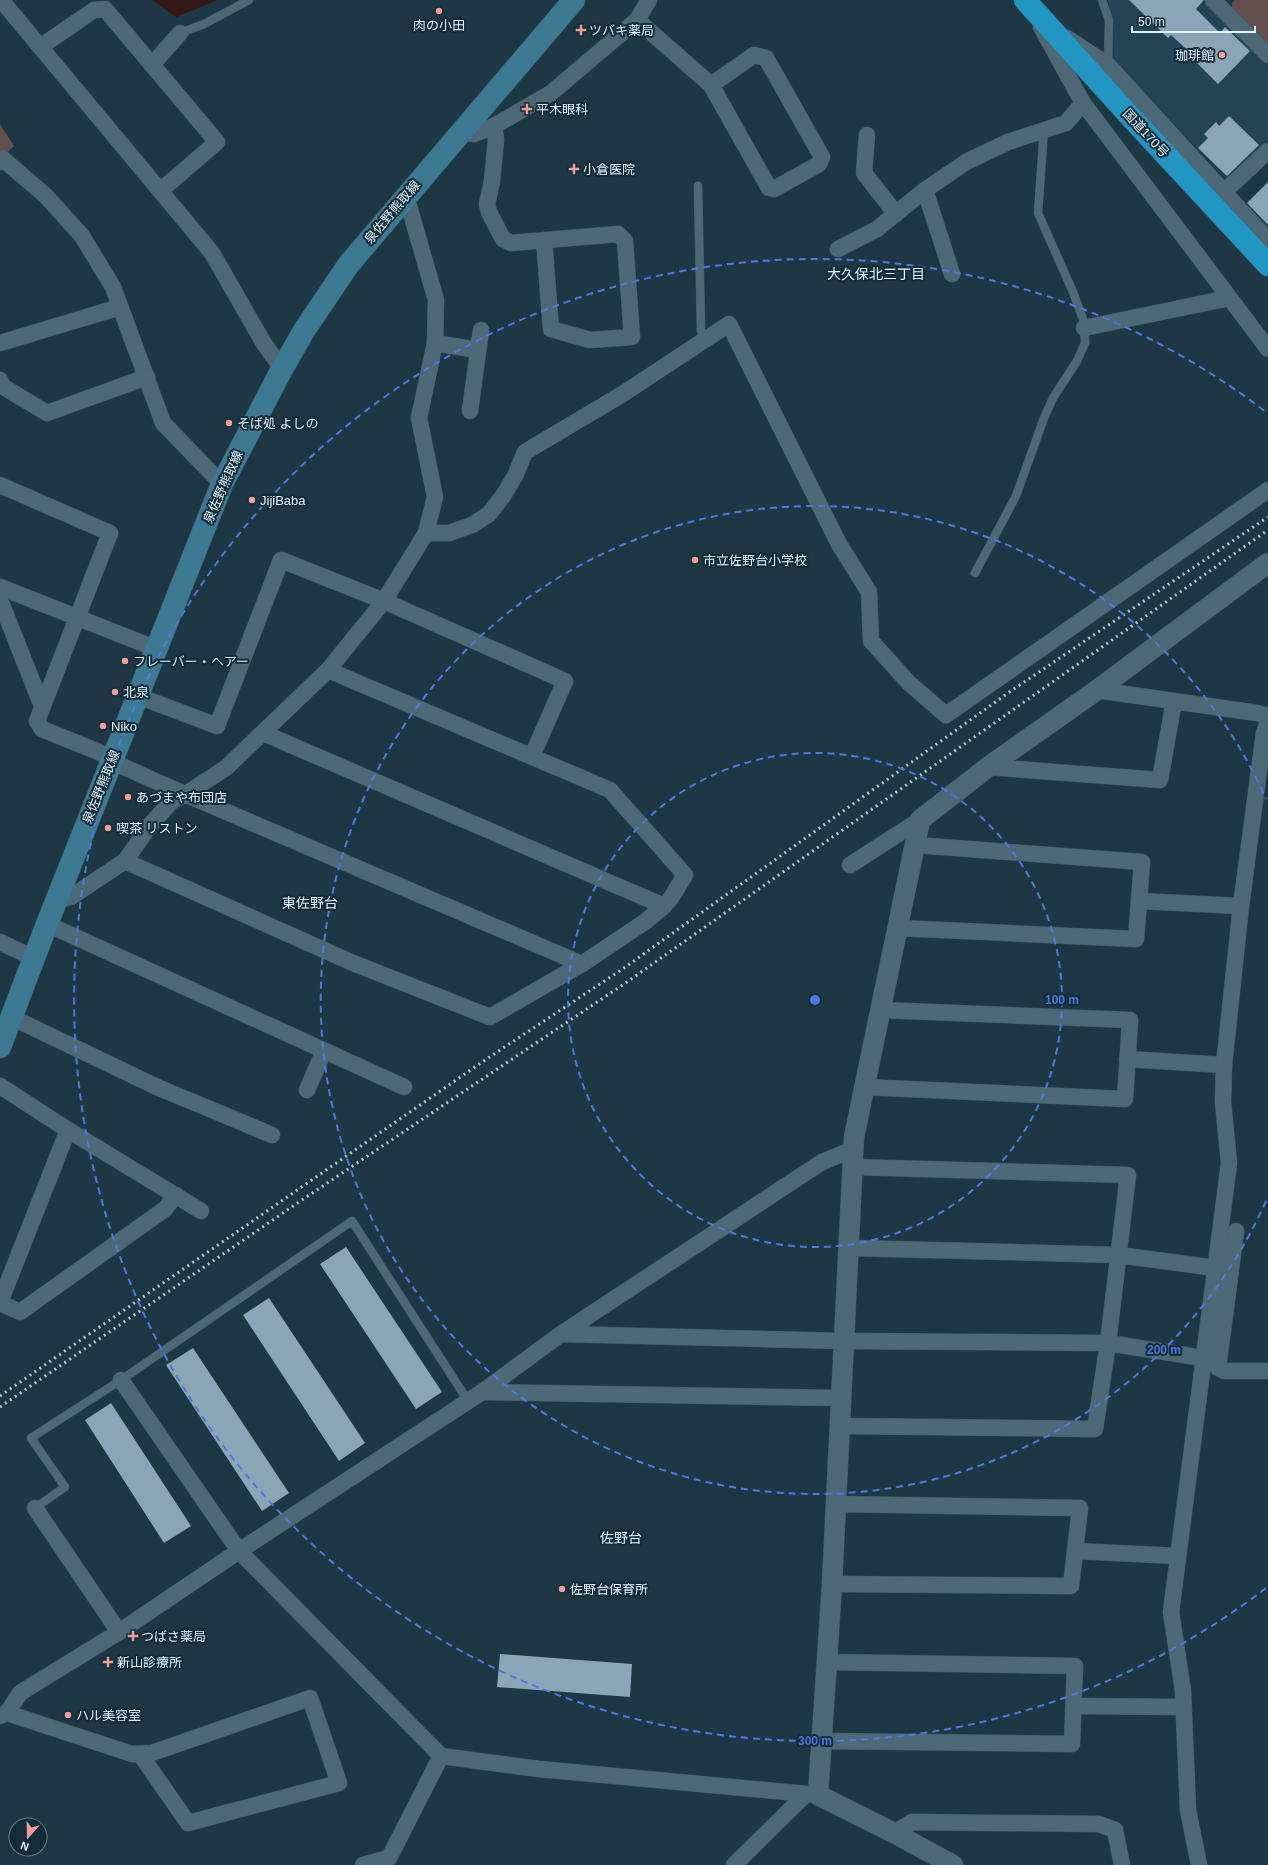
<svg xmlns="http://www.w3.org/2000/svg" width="1268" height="1865" font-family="Helvetica,'Noto Sans JP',sans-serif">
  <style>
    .built { fill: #234454 }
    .green { fill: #654f4e }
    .water { fill: #351716 }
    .building { fill: #8aa6b6 }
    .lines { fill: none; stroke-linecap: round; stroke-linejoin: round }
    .service-casing { stroke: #3e5661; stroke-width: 9 }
    .minor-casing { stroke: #3e5661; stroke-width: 17 }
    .tertiary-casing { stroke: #3e5661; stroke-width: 21 }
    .secondary-casing { stroke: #3e5661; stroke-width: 23 }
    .trunk-casing { stroke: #3e5661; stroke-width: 23 }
    .service { stroke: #4d6876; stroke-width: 8 }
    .minor { stroke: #4d6876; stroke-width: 16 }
    .tertiary { stroke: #4d6876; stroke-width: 20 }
    .secondary { stroke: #3c7993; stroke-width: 22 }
    .trunk { stroke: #2196c3; stroke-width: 22 }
    .rail { stroke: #b3c5ce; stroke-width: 3; stroke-dasharray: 2 4; stroke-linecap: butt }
    .ring { fill: none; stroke: #4f78e1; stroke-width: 2; stroke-dasharray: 7 5 }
    .poi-dot { fill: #f59c96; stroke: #132d39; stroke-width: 1.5 }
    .labels { text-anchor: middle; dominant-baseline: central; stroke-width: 4; stroke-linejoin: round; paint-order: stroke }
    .poi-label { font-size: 13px; fill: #e5f4fc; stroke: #132d39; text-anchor: start }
    .street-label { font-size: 13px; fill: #e5f4fc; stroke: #132d39 }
    .neighbourhood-label { font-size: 14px; fill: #e5f4fc; stroke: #132d39 }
    .centre { fill: #4f78e1; stroke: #132d39; stroke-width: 2 }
    .ring-label { font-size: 12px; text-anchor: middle; font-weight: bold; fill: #4f78e1; stroke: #132d39; stroke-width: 4; stroke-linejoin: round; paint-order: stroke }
  </style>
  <rect width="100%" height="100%" fill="#1d3744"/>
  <path class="built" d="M1108,0H1202L1268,65V142L1227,180L1122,69L1113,62L1114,25Z"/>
  <g class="green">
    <path d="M1235,0H1268V43L1232,8V3Z"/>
    <path d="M0,124L14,146L0,159Z"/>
  </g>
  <path class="water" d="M152,0H218L176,17Z"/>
  <g class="building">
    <path d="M1129,0H1204L1196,9L1220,33L1225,27L1250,51L1218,84L1194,60L1196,58L1171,35L1168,38Z"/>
    <path d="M1229,116L1259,145L1227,176L1198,148L1208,138L1204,134L1216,122L1219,126Z"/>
    <path d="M1268,182V225L1247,203Z"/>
    <path d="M346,1247L442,1392L416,1409L320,1264Z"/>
    <path d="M269,1298L365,1443L339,1461L243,1315Z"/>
    <path d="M193,1348L289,1493L262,1511L166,1365Z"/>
    <path d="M111,1403L191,1526L164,1543L85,1420Z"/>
    <path d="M500,1654L632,1664L630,1697L497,1687Z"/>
  </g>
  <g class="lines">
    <g class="service-casing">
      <g id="service">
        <path d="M1102,0L1109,20L1108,65"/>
        <path d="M180,33L204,24L249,0"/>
        <path d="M698,186L701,331L704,340"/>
        <path d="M975,573L1016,496L1044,418L1053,398L1077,361L1085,343L1084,322L1073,292L1038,213L1044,129"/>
        <path d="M35,1508L65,1487L31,1438L121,1380L352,1221L468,1401"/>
      </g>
    </g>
    <g class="minor-casing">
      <g id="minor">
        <path d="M1,0L212,253L263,342L282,369"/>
        <path d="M1213,0L1268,55"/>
        <path d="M637,20L711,85L769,188L774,189L819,164L822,157L766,58L754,55L711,85"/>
        <path d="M1041,27L1083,103L1268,349"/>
        <path d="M1067,38L1108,65L1268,240"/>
        <path d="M40,47L94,10L105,9L217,142L160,191"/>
        <path d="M152,65L180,33"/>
        <path d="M494,126L496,140L492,181L487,204L489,212L503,239L511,243L618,234L625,241L632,337L590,340L551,329L544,240"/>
        <path d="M460,133L474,134L494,126L551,93L637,20L649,0"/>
        <path d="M867,135L864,173L896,214"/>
        <path d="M0,162L3,159L46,196L82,236L113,287L163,423L222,484"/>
        <path d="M1224,192L1268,151"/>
        <path d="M838,249L877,229L925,190"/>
        <path d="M952,274L925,190L966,162L1008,142L1066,123L1083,103"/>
        <path d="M1084,328L1229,298"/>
        <path d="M0,343L120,307"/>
        <path d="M435,343L478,350"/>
        <path d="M0,380L2,386L47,413L147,377"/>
        <path d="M470,411L481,330"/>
        <path d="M0,485L110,533L37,721L42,729L99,752L124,767L173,789L582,964L646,921L664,906L671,898L685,875L610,790L328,670"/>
        <path d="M426,533H449L472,525L489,514L503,496L515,476L525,452L621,395L729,324L839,544L869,592L871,641L909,683L946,715L1268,490"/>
        <path d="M0,587L157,649"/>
        <path d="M0,600L42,706"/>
        <path d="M1097,690L1257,713L1268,716"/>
        <path d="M138,696L217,726L281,560L384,601L565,681L532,756"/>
        <path d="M263,733L664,906"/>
        <path d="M988,767L1160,780L1174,701"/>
        <path d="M125,861L353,963L490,1017L582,964"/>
        <path d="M850,865L920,820"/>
        <path d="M57,900L71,897L125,861L151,824L172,801L186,794L227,767L328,670L384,601L426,533L435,497L419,418L435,343L436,300L406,196"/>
        <path d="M1139,901L1241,906"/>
        <path d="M47,924L404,1087"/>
        <path d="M898,928L1136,939L1142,862L915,845"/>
        <path d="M0,942L34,958"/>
        <path d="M11,1017L157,1087L272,1135"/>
        <path d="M1127,1059L1224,1065"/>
        <path d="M0,1086L68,1130L201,1211"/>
        <path d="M864,1087L1125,1099L1130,1020L880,1010"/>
        <path d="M307,1090L324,1051"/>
        <path d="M850,1248L1119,1255L1215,1268"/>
        <path d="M0,1302L68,1130"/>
        <path d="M0,1303L20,1312L165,1209L176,1195"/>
        <path d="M561,1334L845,1341L1108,1343L1203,1358L1224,1371H1268"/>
        <path d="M1218,1368L1236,1231"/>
        <path d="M121,1380L239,1551L441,1756L389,1858L363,1865"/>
        <path d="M482,1392L841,1398"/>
        <path d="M840,1426L1095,1429L1108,1343L1128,1175L853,1167"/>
        <path d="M35,1508L119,1632"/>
        <path d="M1075,1551L1178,1556"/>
        <path d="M832,1584L1071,1586L1080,1508L836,1504"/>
        <path d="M1074,1706L1182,1707"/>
        <path d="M7,1713L132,1754L152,1753L310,1698L339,1783L188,1823L140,1754"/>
        <path d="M0,1716L7,1713L20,1693L119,1632L239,1551L482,1392L561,1334L822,1162L854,1149"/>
        <path d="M823,1741L1072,1744L1075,1666L827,1662"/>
        <path d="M441,1756L539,1769L818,1795"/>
        <path d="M894,1833L912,1822L1099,1824L1115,1830L1122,1865"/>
        <path d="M734,1865L806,1794"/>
        <path d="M1199,1865L1188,1810L1183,1691L1171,1612L1229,1163L1223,1102L1224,1065L1241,906L1264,733L1268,722"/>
      </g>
    </g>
    <g class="tertiary-casing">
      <path id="tertiary" d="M953,1865L894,1833L818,1795L832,1584L854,1137L920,820L988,767L1097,690L1268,563"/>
    </g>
    <g class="secondary-casing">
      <path id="secondary" d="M0,1047L47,924L222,484L282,369L305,329L349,264L574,0"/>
    </g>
    <g class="trunk-casing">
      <path id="trunk" d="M1025,0L1128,114L1268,265"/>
    </g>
    <use href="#service" class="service"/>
    <use href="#minor" class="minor"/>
    <use href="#tertiary" class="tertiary"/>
    <use href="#secondary" class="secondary"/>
    <use href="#trunk" class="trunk"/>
    <g class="rail">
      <path d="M0,1396L485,1060L624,968L1008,693L1268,517"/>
      <path d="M0,1407L299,1202L627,982L1268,530"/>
    </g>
  </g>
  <g class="ring">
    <circle cx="815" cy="1000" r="247"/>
    <path d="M1266 1201A494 494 0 1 1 1266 799"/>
    <path d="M1266 1588A741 741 0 1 1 1266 412"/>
  </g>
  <g class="poi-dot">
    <circle cx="439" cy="11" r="4"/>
    <path d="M579 24h4v4h4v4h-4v4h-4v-4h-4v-4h4z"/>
    <circle cx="1222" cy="55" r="4"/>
    <path d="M525 103h4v4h4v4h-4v4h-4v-4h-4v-4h4z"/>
    <path d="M572 163h4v4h4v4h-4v4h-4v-4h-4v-4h4z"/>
    <circle cx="229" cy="423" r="4"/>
    <circle cx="252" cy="500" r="4"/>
    <circle cx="695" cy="560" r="4"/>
    <circle cx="125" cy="661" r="4"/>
    <circle cx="115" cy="692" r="4"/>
    <circle cx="103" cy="726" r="4"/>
    <circle cx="128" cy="797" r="4"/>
    <circle cx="108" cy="828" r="4"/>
    <circle cx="562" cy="1589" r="4"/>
    <path d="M131 1630h4v4h4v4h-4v4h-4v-4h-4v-4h4z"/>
    <path d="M106 1656h4v4h4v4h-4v4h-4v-4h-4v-4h4z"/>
    <circle cx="68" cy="1715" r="4"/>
  </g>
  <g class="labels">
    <g class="poi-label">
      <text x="439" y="25" text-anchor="middle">肉の小田</text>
      <text x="589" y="30">ツバキ薬局</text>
      <text x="1214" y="55" text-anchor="end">珈琲館</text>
      <text x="536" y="109">平木眼科</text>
      <text x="583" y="169">小倉医院</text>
      <text x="237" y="423">そば処 よしの</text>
      <text x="260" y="500">JijiBaba</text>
      <text x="703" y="560">市立佐野台小学校</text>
      <text x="133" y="661">フレーバー・ヘアー</text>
      <text x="123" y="692">北泉</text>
      <text x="111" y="726">Niko</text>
      <text x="136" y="797">あづまや布団店</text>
      <text x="116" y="828">喫茶 リストン</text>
      <text x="570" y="1589">佐野台保育所</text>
      <text x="141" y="1636">つばさ薬局</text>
      <text x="117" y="1662">新山診療所</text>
      <text x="76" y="1715">ハル美容室</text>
    </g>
    <g class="street-label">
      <text transform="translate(1146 133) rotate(47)">国道170号</text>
      <text transform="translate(392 212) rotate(-50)">泉佐野熊取線</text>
      <text transform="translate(223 487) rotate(-66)">泉佐野熊取線</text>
      <text transform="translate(101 787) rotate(-68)">泉佐野熊取線</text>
    </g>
    <g class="neighbourhood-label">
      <text x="876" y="274">大久保北三丁目</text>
      <text x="310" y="903">東佐野台</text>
      <text x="621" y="1538">佐野台</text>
    </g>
  </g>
  <circle cx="815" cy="1000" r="6" class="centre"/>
  <g class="ring-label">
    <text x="1062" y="1004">100 m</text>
    <text x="1164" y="1354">200 m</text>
    <text x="815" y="1745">300 m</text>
  </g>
  <g transform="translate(28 1837) rotate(200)"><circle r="19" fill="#132d39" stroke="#677d87"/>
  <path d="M0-3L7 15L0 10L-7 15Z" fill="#f59c96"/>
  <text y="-6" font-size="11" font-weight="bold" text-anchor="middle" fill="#e5f4fc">N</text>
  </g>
  <path d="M1132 26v6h123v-6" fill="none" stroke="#e5f4fc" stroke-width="2"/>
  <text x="1138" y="26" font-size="12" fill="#e5f4fc" stroke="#132d39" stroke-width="3" paint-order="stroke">50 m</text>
</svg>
